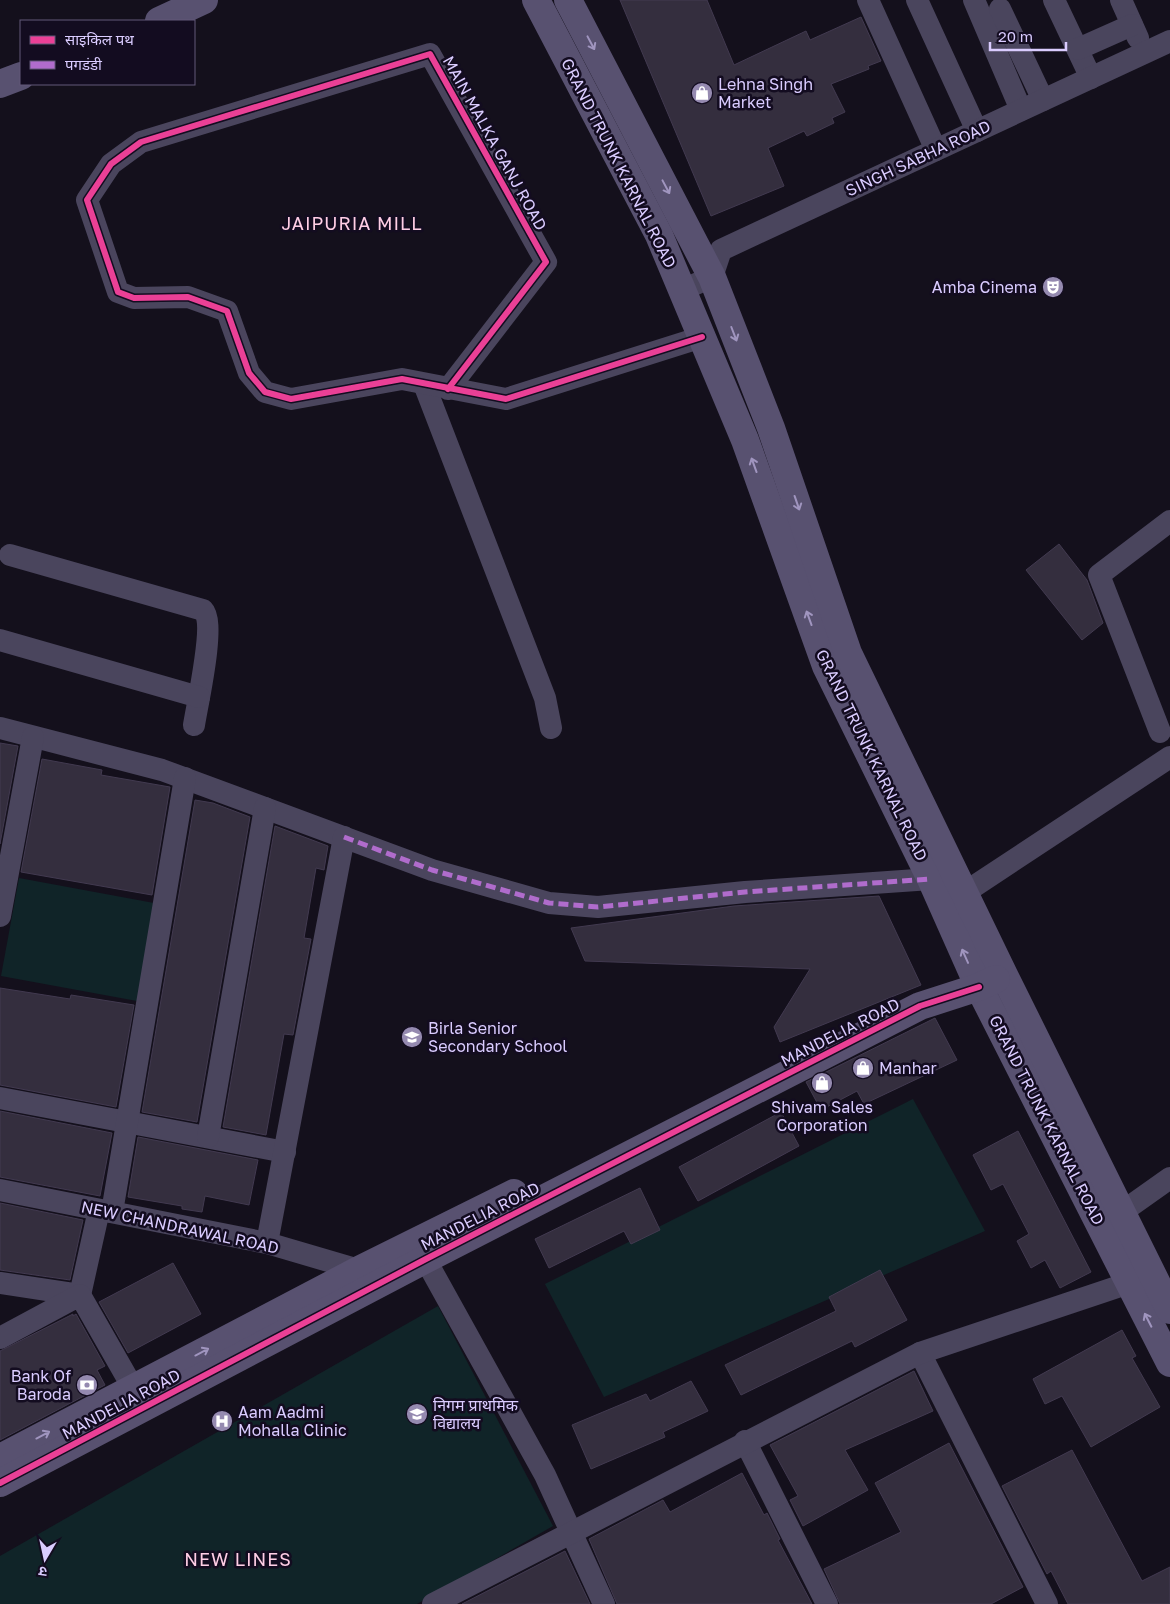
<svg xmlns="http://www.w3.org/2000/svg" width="1170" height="1604" font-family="'Golos Text','Noto Sans Devanagari',sans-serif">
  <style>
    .green { fill: #102428 }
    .building { fill: #342e3e; stroke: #423a50 }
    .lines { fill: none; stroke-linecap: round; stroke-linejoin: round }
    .street { stroke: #4a455d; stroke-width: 22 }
    .secondary { stroke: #585170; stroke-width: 28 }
    .quiet { stroke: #b06ccc; stroke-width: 5; stroke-dasharray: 10 5; stroke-linecap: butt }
    .cycleway-casing { stroke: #130c20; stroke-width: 9 }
    .cycleway { stroke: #ea4096; stroke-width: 6 }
    .oneway { stroke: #a095bf }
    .labels { text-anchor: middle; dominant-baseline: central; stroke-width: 5; stroke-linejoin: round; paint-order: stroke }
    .poi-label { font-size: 16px; fill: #daccff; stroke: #130c20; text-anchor: start }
    .street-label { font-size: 16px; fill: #daccff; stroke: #130c20 }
    .neighbourhood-label { font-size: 18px; letter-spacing: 1px; fill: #ffcee5; stroke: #130c20 }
  </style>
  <rect width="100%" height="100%" fill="#14101c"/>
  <g class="green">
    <path d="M19,878L154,903L137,1001L1,976Z"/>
    <path d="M913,1099L985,1231L604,1397L545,1284Z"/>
    <path d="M438,1306L553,1526L417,1604H0V1556Z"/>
  </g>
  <g class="building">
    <path d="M620,0H707L734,65L806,31L810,40L861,17L881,61L868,66L869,69L831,84L845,112L832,118L834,123L807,136L804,131L768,148L784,186L711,216Z"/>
    <path d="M1059,544L1087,580L1103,623L1082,640L1026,570Z"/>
    <path d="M0,743L18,746L0,844Z"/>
    <path d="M42,759L102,770L101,775L170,787L152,895L21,872Z"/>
    <path d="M195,800L213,803L250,817L197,1122L142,1112Z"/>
    <path d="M275,826L328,846L324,870L316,868L304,938L311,939L293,1035L284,1034L266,1135L223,1127Z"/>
    <path d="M879,896L921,985L780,1042L774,1027L810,969L585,961L571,928L734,906Z"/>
    <path d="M0,988L70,999L71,995L134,1005L116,1107L0,1085Z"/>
    <path d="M935,1018L957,1060L864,1104L857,1091L821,1110L806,1082Z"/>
    <path d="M0,1111L112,1133L100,1196L0,1177Z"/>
    <path d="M781,1112L799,1146L698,1201L679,1167Z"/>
    <path d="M1018,1131L1091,1272L1060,1288L1045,1260L1031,1268L1017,1241L1029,1234L1003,1184L991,1190L973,1155Z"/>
    <path d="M138,1137L258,1160L249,1205L205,1196L202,1212L182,1209V1206L128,1197Z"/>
    <path d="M640,1188L660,1230L631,1244L624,1231L549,1268L535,1239Z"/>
    <path d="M0,1203L83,1220L70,1280L0,1270Z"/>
    <path d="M173,1263L201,1314L128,1353L99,1302Z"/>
    <path d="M880,1270L907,1320L855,1347L852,1341L741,1395L725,1365L836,1311L829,1297Z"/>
    <path d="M73,1314V1316L76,1314L105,1366L97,1370L105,1385L0,1440V1351Z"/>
    <path d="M1122,1330L1136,1356L1132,1358L1160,1407L1091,1447L1062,1396L1045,1404L1033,1379Z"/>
    <path d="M914,1371L933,1411L845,1450L868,1490L803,1526L790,1500L798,1496L770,1445Z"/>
    <path d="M691,1381L708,1411L663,1432L665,1437L591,1469L572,1425L646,1394L650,1401Z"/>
    <path d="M949,1443L1023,1587L991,1604H840L824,1569L901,1532L875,1483Z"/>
    <path d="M1072,1450L1142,1581L1170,1567V1604H1068L1051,1571L1047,1574L1002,1486Z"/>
    <path d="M742,1473L764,1515L767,1513L780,1539L778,1540L812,1604H617L589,1539L663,1500L670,1512Z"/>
    <path d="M565,1551L590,1604H462Z"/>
  </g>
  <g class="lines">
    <g class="street">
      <path d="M868,0L936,150"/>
      <path d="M917,0L977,131"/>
      <path d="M974,0L1021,110"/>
      <path d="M1054,0L1091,78"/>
      <path d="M1121,0L1138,38"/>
      <path d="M1000,9L1043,100"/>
      <path d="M1078,49L1132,25"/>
      <path d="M682,290L712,277L721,250L1170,41"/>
      <path d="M424,384L545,698L551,728"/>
      <path d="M448,389L546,262L430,54L141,142L111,164L87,200L118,292L134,298L188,297L227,311L249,373L265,392L291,399L402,379L506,399L702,337"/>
      <path d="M10,555L203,610C216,623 197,705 194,725"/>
      <path d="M0,640L199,697"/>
      <path d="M0,728L162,770L432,870L549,903L598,907L745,892L931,879"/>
      <path d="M1160,732L1099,575L1170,521"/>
      <path d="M964,893L1170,757"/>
      <path d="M0,916L33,737"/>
      <path d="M0,1098L285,1152"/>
      <path d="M208,1137L265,808"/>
      <path d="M0,1190L267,1243L359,1270"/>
      <path d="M112,1212L185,778"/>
      <path d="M1122,1212L1170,1178"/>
      <path d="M267,1243L344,837"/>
      <path d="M418,1246L545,1475L604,1604"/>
      <path d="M0,1283L80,1295L99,1210"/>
      <path d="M0,1338L80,1295L133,1388"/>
      <path d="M920,1353L1047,1604"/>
      <path d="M745,1441L827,1604"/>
      <path d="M433,1604L920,1353L1129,1283"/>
    </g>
    <g class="secondary">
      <path d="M536,0L659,235L745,440L826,666L931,879L979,987L1170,1363"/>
      <path d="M568,0L712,277L771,428L848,653L1004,975L1170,1310"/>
      <path d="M159,21L204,0"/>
      <path d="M0,84L21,76"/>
      <path d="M0,1458L359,1270L514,1193"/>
      <path d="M0,1483L426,1259L920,1006L979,987L996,979"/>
    </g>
    <path class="quiet" d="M344,837L432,870L549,903L598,907L745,892L931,879"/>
    <g class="cycleway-casing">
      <g id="cycleway">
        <path d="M448,389L546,262L430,54L141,142L111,164L87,200L118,292L134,298L188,297L227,311L249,373L265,392L291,399L402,379L506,399L702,337"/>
        <path d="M0,1483L426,1259L920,1006L979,987"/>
      </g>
    </g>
    <use href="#cycleway" class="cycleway"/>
  </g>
  <defs><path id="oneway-shaft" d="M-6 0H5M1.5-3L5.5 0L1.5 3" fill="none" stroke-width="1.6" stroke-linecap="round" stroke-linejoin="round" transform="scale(1.25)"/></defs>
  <g class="oneway">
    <use href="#oneway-shaft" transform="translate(591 43) rotate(62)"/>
    <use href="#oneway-shaft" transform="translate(666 187) rotate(62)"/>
    <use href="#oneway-shaft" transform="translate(734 334) rotate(69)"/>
    <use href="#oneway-shaft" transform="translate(754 465) rotate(-110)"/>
    <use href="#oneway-shaft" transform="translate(797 503) rotate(71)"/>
    <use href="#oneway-shaft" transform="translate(809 618) rotate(-110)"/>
    <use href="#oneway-shaft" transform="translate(965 956) rotate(-114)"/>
    <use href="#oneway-shaft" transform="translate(1148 1320) rotate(-117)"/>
    <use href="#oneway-shaft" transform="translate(202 1352) rotate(-28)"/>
    <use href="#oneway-shaft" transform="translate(43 1435) rotate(-28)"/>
  </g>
  <defs>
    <g id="shop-disc" transform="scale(1.125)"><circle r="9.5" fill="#958ab0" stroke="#130c20"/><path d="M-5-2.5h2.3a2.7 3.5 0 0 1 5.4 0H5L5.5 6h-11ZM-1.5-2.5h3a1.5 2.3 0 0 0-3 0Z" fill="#fff"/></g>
    <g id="theatre-disc" transform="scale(1.125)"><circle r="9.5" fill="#958ab0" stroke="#130c20"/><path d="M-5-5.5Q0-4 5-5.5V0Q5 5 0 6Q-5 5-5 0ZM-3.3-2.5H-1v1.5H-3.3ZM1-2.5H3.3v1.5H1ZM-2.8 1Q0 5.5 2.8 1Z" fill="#fff"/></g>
    <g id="school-disc" transform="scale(1.125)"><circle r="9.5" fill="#958ab0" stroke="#130c20"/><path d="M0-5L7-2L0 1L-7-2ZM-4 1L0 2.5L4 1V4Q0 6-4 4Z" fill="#fff"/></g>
    <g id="bank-disc" transform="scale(1.125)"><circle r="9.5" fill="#958ab0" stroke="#130c20"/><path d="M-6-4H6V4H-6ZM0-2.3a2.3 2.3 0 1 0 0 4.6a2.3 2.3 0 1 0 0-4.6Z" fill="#fff"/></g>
    <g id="hospital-disc" transform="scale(1.125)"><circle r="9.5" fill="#958ab0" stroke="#130c20"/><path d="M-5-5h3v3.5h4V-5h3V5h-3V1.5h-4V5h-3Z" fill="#fff"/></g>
  </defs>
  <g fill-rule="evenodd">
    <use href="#shop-disc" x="702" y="93"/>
    <use href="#theatre-disc" x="1053" y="287"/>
    <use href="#school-disc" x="412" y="1037"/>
    <use href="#shop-disc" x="863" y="1068"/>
    <use href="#shop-disc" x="822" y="1083"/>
    <use href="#bank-disc" x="87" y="1385"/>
    <use href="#school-disc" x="417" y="1414"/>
    <use href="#hospital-disc" x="222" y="1421"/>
  </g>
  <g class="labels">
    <g class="poi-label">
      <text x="718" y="84">Lehna Singh<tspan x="718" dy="18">Market</tspan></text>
      <text x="1037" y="287" text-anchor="end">Amba Cinema</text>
      <text x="428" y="1028">Birla Senior<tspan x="428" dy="18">Secondary School</tspan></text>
      <text x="879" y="1068">Manhar</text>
      <text x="822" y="1107" text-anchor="middle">Shivam Sales<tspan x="822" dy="18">Corporation</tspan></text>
      <text x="71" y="1376" text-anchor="end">Bank Of<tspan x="71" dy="18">Baroda</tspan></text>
      <text x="433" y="1405">निगम प्राथमिक<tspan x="433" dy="18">विद्यालय</tspan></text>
      <text x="238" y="1412">Aam Aadmi<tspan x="238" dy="18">Mohalla Clinic</tspan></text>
    </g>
    <g class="street-label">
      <text transform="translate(495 143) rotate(61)">MAIN MALKA GANJ ROAD</text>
      <text transform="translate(918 158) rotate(-25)">SINGH SABHA ROAD</text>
      <text transform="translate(619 163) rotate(63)">GRAND TRUNK KARNAL ROAD</text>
      <text transform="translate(872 755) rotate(64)">GRAND TRUNK KARNAL ROAD</text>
      <text transform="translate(840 1032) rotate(-27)">MANDELIA ROAD</text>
      <text transform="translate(1047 1120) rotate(63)">GRAND TRUNK KARNAL ROAD</text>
      <text transform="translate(480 1216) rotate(-27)">MANDELIA ROAD</text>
      <text transform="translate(180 1227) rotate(12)">NEW CHANDRAWAL ROAD</text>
      <text transform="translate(121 1404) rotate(-28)">MANDELIA ROAD</text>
    </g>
    <g class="neighbourhood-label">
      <text x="352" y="223">JAIPURIA MILL</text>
      <text x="238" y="1559">NEW LINES</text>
    </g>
  </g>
  <rect x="20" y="20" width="175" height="65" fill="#130c20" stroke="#635979"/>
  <rect x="30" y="36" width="25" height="8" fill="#ea4096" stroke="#635979"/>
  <text x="65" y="45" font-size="15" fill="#daccff">साइकिल पथ</text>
  <rect x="30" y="61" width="25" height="8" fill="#b06ccc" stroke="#635979"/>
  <text x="65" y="70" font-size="15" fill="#daccff">पगडंडी</text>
  <g transform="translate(45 1559) rotate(189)" stroke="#130c20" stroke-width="4" paint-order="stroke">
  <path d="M0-4L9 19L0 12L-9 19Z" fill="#daccff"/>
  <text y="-8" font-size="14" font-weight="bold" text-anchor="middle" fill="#daccff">उ</text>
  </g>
  <path d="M990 42v8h76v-8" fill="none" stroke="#daccff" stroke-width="2.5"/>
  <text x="998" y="42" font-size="15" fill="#daccff" stroke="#130c20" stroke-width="4" paint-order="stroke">20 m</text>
</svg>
